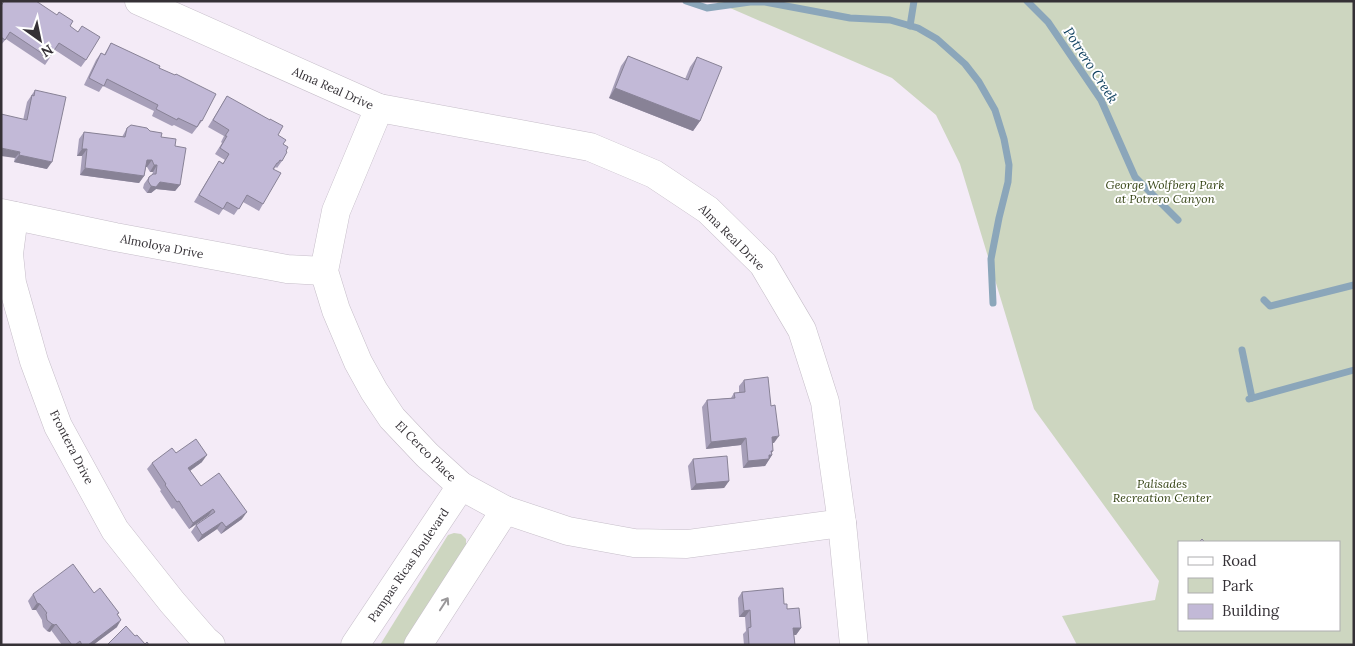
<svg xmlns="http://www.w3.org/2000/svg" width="1355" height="646" font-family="Lora,serif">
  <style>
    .green { fill: #cdd6c0; fill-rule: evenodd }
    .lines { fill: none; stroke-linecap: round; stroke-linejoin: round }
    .stream { stroke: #8ba6ba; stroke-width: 7 }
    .minor-casing { stroke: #c6bec9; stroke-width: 29 }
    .minor { stroke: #fff; stroke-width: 28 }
    .wall { fill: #a79fb9 }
    .shaded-wall { fill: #888296 }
    .building { fill: #c2b9d7; stroke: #888296 }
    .oneway { stroke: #9a989a }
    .labels { text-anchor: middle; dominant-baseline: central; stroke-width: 4; stroke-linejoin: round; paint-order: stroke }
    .street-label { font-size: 12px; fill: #353136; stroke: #fff }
    .park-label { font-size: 12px; font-style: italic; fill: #344313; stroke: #fff }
    .water-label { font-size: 14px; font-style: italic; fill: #134462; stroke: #fff }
  </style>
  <rect width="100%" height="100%" fill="#f4ebf7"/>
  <g class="green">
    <path d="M714,1L1354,2V645H1077L1062,616L1155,600L1159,581L1034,409L960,164L936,115L892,78ZM1179,542H1339V630H1179Z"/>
    <path d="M454,533L461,534L466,539V545L404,645H380L448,535Z"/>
  </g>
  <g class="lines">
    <g class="stream">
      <path d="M686,1L707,8L750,2H765L850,18L890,20L918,28L937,39L965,64L979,82L995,110L1004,139L1009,165L1008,182L999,218L991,259L993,303"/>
      <path d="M1027,1L1048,22L1101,100L1135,177L1178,220"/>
      <path d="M910,26L914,1"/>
      <path d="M1264,300L1270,306L1354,285"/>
      <path d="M1242,350L1252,398"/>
      <path d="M1249,399L1354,370"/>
    </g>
    <g class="minor-casing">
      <g id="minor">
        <path d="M139,1L379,108L590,147L654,174L708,210L763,264L802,330L825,402L842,523L854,645"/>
        <path d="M379,108L336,211L324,271L336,310L358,362L374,391L392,418L427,455L461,486L505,510L568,531L634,543L687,544L842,523"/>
        <path d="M1,213L115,237L287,269L324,271"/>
        <path d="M14,216L9,254L12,283L34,361L58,426L115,530L172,602L205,640L211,645"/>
        <path d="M355,645L461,486"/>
        <path d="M418,645L505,510"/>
      </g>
    </g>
    <use href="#minor" class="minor"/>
  </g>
  <g class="wall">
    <path d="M1,5L70,26L86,60L81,67L55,50L45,65L6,39L1,45Z"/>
    <path d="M111,43L159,68L202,121L192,134L174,125L172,126L152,116L154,111L103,86L99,92L84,85L96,60L101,53L104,55Z"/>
    <path d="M628,56L685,79L690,67L697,57L700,121L693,131L609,98L621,66Z"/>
    <path d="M35,90L47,169L14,162L27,102Z"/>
    <path d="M227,96L278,135L286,151L282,161L277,168L276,167L274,169L263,204L259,211L243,202L234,215L223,209L219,215L194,202L219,161L223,163L225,160L215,154L222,143L221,142L224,136L208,127Z"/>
    <path d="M127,128L150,131L175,146L180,185L175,191L156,189L151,193H147L143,188L144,184L149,177L152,175L153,172H150L147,167H146L144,176L139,183L80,175L82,156H77L79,139L84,132L122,137Z"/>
    <path d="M744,380L774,443H772V455L765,466L743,468L741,445L706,449L702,407L707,400L731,398L734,393H739V386Z"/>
    <path d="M176,453L202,462L190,471L201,486L242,519L221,534L217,529L198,542L191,532L196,525L209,516H208L189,529L174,508L172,509L160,491L161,490L147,469L152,463Z"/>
    <path d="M693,459L729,481L724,488L691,490L688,466Z"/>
    <path d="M742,592L784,604L801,628L796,635H794L795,645H744L743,634L746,631L745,617H739L738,598Z"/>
    <path d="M94,593L117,615V627L93,645H62L51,630L50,632L47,631L43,627L42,621V620L36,610H32L28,601L33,594Z"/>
  </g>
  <g class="shaded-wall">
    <path d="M615,88L700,121L693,131L609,98Z"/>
    <path d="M1,148L20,152L15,158L1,156Z"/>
    <path d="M82,149H87L82,156H77Z"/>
    <path d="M19,155L52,162L47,169L14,162Z"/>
    <path d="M147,160H152L147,167H142Z"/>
    <path d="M154,165H157L153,172H150Z"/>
    <path d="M85,168L144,176L139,183L80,175Z"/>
    <path d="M160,182L180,185L175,191L156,189L151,193H147L151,186Z"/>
    <path d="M779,436L774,443H767L772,437Z"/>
    <path d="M746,438L741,445L706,449L711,442Z"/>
    <path d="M771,451H773L770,455H772L765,466L743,468L748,461Z"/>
    <path d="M207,455L202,462L184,475L188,468Z"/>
    <path d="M729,481L724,488L691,490L696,484Z"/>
    <path d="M213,509L208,516L189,529L193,523Z"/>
    <path d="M247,512L242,519L221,534L226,527Z"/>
    <path d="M222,522L217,529L198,542L202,535Z"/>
    <path d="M37,603L40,604L36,610H32Z"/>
    <path d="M750,610L745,617H739L744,611Z"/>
    <path d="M121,620L117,627L93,645H88Z"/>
    <path d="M52,624H56L50,632L47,631Z"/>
    <path d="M793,628H801L796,635H789Z"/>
  </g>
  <g class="building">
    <path d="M4,1H36L57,15L59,12L73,21L70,26L78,32L82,26L100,37L86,60L59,43L49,58L10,32L5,40L1,37V6Z"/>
    <path d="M111,43L160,66L159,68L175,75L176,74L216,94L202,121L201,120L197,127L178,118L177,120L156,109L158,105L107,79L104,86L89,78L101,53L105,55Z"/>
    <path d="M628,56L688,80L697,57L722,67L700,121L615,88Z"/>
    <path d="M35,90L66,97L52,162L19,155L20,152L1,148V114L27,120L32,95L34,96Z"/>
    <path d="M227,96L270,120V119L283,126L278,135L286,140L283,144L288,147L286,151L287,152L282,161L280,160L278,163H277L273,169L281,173L263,204L247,195L239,209L227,202L223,209L199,195L219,161L223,164L229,154L220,148L227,136H225L229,130L213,120Z"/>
    <path d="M131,125L147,128L150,131L162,133L161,137L176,139L175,146L186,148L180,185L160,182L156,187L151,186L148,181L149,177L153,174H156L157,165H154L152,160H147L144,176L85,168L87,149H82L84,132L125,137L127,128Z"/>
    <path d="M768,377L771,406L775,405L779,436L772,437L773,451H771L772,455H769V459L748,461L746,438L711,442L707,400L735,398L734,393L745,392L744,380Z"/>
    <path d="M196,439L207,455L188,468L201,486L219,473L247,512L226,527L222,522L202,535L196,525L215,512L213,509L193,523L179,501L177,502L165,485L166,484L152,463L172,448L176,453Z"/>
    <path d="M727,456L729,481L696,484L693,459Z"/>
    <path d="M1202,539L1205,542H1199Z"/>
    <path d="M73,564L94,593L100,588L119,613L117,614L121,620L88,645H82L80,641L75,645H72L56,624L55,625L52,624L47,620L46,614L47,613L40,604L37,603L33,594Z"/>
    <path d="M783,588L784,604H787V609L799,608L801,628H793L795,645H749L748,628L751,627L750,610L744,611L742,592Z"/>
    <path d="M126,626L135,636L137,635L145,644L147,642L149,645H107Z"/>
  </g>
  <defs><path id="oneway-shaft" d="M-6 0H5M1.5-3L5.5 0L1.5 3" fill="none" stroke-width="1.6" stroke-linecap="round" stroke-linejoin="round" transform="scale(1.25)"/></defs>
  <use class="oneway" href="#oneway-shaft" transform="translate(444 604) rotate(-57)"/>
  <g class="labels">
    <g class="street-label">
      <text transform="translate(333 88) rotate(24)">Alma Real Drive</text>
      <text transform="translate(732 237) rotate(45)">Alma Real Drive</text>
      <text transform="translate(162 246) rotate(11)">Almoloya Drive</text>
      <text transform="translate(72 447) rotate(63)">Frontera Drive</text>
      <text transform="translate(426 451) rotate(45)">El Cerco Place</text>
      <text transform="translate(408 565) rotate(-56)">Pampas Ricas Boulevard</text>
    </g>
    <g class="park-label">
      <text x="1165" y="184">George Wolfberg Park<tspan x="1165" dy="14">at Potrero Canyon</tspan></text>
      <text x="1162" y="483">Palisades<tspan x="1162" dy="14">Recreation Center</tspan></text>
    </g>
    <g class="water-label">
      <text transform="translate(1091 65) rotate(57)">Potrero Creek</text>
    </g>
  </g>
  <rect width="1355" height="646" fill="none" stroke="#353136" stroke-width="5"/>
  <rect x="1178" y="541" width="162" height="90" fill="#ffffff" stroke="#aeadaf"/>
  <rect x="1188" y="557" width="25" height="8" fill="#ffffff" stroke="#aeadaf"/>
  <text x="1222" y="566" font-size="15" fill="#353136">Road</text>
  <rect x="1188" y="578" width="25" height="15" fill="#cdd6c0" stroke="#aeadaf"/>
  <text x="1222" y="591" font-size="15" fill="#353136">Park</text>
  <rect x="1188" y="604" width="25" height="15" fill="#c2b9d7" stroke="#aeadaf"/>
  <text x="1222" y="616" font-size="15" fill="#353136">Building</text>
  <g transform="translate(40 40) rotate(147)" stroke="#ffffff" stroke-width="4" paint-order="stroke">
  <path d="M0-4L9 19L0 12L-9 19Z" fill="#353136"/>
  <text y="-8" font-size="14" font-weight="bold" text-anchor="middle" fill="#353136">N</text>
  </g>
</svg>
